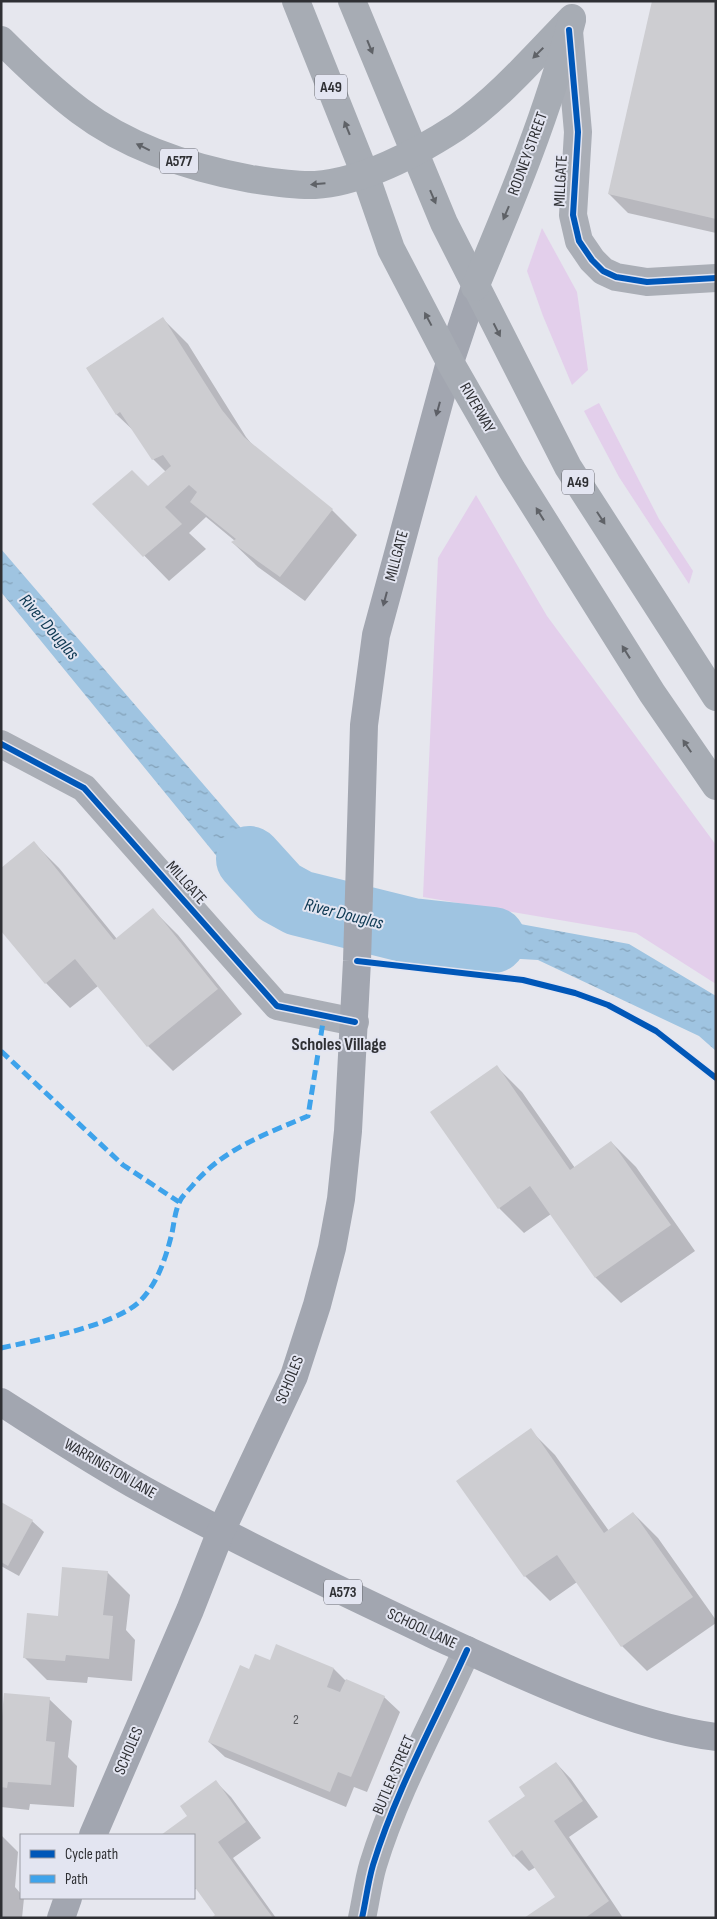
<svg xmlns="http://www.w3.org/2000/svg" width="717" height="1919" font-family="'Sofia Sans Condensed',sans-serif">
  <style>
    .green { fill: #e3cfeb }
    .water { fill: url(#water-ripples) }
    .shadow { fill: #0003 }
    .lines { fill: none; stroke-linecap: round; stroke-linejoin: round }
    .river { stroke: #9fc4e1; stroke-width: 66 }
    .building { fill: #cdcdd1 }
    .minor { stroke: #aaaeb6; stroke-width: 28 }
    .major { stroke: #a2a6b0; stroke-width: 28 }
    .highway { stroke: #a7acb4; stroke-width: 28 }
    .quiet { stroke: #3ea3eb; stroke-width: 5; stroke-dasharray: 10 5; stroke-linecap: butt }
    .cycleway-casing { stroke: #e3e5f1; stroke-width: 9 }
    .cycleway { stroke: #0057b8; stroke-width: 6 }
    .oneway { fill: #5f6267 }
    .oneway2 { fill: #5d5f66 }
    .labels { text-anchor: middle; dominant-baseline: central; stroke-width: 4; stroke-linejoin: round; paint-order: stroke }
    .number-label { font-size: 14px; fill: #56575b }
    .shield { fill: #e3e5f1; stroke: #65666d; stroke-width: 1 }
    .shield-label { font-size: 15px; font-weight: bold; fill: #2f3034 }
    .street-label { font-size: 16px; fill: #2f3034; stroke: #e3e5f1 }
    .water-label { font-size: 18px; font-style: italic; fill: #0d3852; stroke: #e3e5f1 }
    .neighbourhood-label { font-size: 18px; font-weight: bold; fill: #2f3034; stroke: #e3e5f1 }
  </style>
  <defs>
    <pattern id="water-ripples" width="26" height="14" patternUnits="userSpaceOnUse" patternTransform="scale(1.25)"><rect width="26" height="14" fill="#9fc4e1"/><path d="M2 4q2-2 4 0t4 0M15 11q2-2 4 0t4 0" fill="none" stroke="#82a0b7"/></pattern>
  </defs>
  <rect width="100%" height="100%" fill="#e6e7ee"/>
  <g class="green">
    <path d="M542,228L577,292L588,370L572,385L543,316L527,271Z"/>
    <path d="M599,403L659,519L693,571L689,584L619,477L584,411Z"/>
    <path d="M476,495L547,616L716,845V984L636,933L423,897L438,558Z"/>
  </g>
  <g class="water">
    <path d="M1,549L271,863L322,883L320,932L285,927L246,892L1,592Z"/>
    <path d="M401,902L629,944L716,996V1051L699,1036L538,960L401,952Z"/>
  </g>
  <g class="shadow">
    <path d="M716,1V233L628,213L609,194Z"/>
    <path d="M163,319L188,344L246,437L256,449L332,510L357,535L305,601L258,567L233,543L235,541L206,517L189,533L206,549L169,581L94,504L148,487L166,472L153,459L137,434L117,415L87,368Z"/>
    <path d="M34,843L59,868L117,939L153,910L178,935L242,1014L173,1071L148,1046L98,986L70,1008L46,983Z"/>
    <path d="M497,1067L522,1092L575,1168L611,1142L636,1167L695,1251L621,1303L596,1278L551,1214L524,1233L499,1208Z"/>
    <path d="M530,1430L555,1455L609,1531L633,1513L658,1538L716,1620V1623L647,1671L622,1646L577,1582L550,1601L525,1576L458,1481Z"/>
    <path d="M1,1504L32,1521L44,1532L19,1576L1,1566Z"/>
    <path d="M107,1572L130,1595L126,1630L135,1640L132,1681L88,1677L87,1683L47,1680L24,1657Z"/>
    <path d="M277,1646L334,1669L345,1680L384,1697L400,1712L367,1792L354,1787L346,1807L225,1757L209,1742L250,1670L270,1662Z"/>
    <path d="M49,1699L72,1721L68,1757L77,1766L74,1807L30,1804L29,1810L1,1807V1742Z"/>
    <path d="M556,1763L571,1779L598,1817L569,1837L623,1918H527L557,1897L536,1867L529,1871L514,1856L527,1796Z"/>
    <path d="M216,1782L231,1797L261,1838L233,1858L276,1918H213L217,1915L197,1888L194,1890V1835H163L189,1816Z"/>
    <path d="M1,1835L18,1852L15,1887L21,1894V1898H24L22,1918H1Z"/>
  </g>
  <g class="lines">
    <path class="river" d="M249,859L279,892L299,903L412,931L493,940"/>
  </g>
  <g class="building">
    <path d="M652,1H716V219L608,194Z"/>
    <path d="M163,317L222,410L244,437L333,509L280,577L231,542L236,539L190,502L197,492L189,485L165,507L182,524L143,557L92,504L132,470L148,486L171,466L163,455L152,460L120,412L116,415L86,368Z"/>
    <path d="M34,841L114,940L153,908L218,989L147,1047L75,959L45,984L1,931V868Z"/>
    <path d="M497,1065L570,1170L611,1141L671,1225L595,1278L530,1186L498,1209L430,1112Z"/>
    <path d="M531,1428L604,1533L633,1512L693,1597L621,1647L557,1555L524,1577L456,1481Z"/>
    <path d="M1,1502L33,1520L8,1566L1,1562Z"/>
    <path d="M62,1567L108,1571L103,1615L113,1616L109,1659L66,1655L65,1661L23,1658L27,1613L58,1616Z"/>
    <path d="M276,1644L334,1668L327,1687L340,1692L346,1679L385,1696L351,1777L338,1772L330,1792L208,1742L240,1665L249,1669L255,1654L270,1660Z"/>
    <path d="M4,1693L50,1697L46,1741L55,1742L51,1785L8,1782L7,1788L1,1787V1728Z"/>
    <path d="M556,1762L583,1801L554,1821L609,1901L585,1918H524L555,1897L522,1850L513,1857L488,1821L525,1796L519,1787Z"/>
    <path d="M216,1780L246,1822L218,1842L273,1918H211L215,1915L194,1886V1835H161L187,1816L180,1806Z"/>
  </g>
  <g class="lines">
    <g class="minor">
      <path d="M569,31L578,132L573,215L579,241L592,260L603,271L616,277L647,282L716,278"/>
      <path d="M1,744L84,788L277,1006L355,1022"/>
      <path d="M362,1918C366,1900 368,1882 373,1865C396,1790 435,1721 467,1650"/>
    </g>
    <g class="major">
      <path d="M1,1402C48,1432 95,1463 144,1490C238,1542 335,1588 432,1634C519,1674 621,1724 716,1737"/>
      <path d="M93,1835L190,1610L221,1531L294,1376L317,1305L332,1248L341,1199L348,1131L357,961L364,725L376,635L450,362L475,287"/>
      <path d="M61,1918L68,1898"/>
    </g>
    <g class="highway">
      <path d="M296,1L365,174L391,249L450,362L512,470L652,693L716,786"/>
      <path d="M352,1L444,223L568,467L716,697"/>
      <path d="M1,40C26,65 52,90 80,111C129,148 191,168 251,179C271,182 294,186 315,185C362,182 417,153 457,127C498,99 537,54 572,18"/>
      <path d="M475,287C512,199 548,113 572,20"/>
    </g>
    <g class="quiet">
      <path d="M1,1051L123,1165L179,1202"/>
      <path d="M1,1348C37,1340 115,1326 140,1301C158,1283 166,1257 172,1233C174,1223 175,1212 179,1203C181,1197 188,1191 193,1185C223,1149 266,1134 308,1116L324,1016"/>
    </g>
    <g class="cycleway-casing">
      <g id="cycleway">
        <path d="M569,30L578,132L573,215L579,241L592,260L603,271L616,277L647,282L716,278"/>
        <path d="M1,744L84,788L277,1006L355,1022"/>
        <path d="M357,961L523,980L575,993L608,1005L656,1031L716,1078"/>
        <path d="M362,1918C366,1900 368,1882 373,1865C396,1790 435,1721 467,1650"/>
      </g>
    </g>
    <use href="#cycleway" class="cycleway"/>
  </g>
  <defs><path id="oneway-solid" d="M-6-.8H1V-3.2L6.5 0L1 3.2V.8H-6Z" transform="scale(1.25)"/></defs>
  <g class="oneway">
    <use href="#oneway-solid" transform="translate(370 47) rotate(68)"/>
    <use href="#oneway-solid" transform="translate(538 53) rotate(135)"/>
    <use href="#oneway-solid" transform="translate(347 128) rotate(-112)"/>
    <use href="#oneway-solid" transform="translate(143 147) rotate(-154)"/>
    <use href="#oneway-solid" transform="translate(318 184) rotate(175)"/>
    <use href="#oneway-solid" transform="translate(433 197) rotate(67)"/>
    <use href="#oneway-solid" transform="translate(506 213) rotate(113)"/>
    <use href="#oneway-solid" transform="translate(428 319) rotate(-118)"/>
    <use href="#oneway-solid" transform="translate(497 330) rotate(63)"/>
    <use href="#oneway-solid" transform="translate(540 514) rotate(-122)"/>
    <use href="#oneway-solid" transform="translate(601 518) rotate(57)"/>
    <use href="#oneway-solid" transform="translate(626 652) rotate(-122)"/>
    <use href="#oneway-solid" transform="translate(687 746) rotate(-124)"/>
  </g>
  <g class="oneway2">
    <use href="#oneway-solid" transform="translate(438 409) rotate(105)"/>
    <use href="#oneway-solid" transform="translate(385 599) rotate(105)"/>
  </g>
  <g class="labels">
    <g class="number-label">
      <text x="296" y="1719">2</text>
    </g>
    <g class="shield">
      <rect x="315" y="74.5" width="32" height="25" rx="4"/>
      <rect x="160" y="148.5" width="38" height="25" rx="4"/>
      <rect x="562" y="469.5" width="32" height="25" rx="4"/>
      <rect x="324" y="1579.5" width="38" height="25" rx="4"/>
    </g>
    <g class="shield-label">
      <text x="331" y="87">A49</text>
      <text x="179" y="161">A577</text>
      <text x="578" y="482">A49</text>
      <text x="343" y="1592">A573</text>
    </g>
    <g class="street-label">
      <text transform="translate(528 154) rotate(-70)">RODNEY STREET</text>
      <text transform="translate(561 181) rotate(-87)">MILLGATE</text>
      <text transform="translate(477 408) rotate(60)">RIVERWAY</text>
      <text transform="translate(397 556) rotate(-75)">MILLGATE</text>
      <text transform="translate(186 883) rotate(48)">MILLGATE</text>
      <text transform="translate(290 1380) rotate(-68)">SCHOLES</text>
      <text transform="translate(110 1469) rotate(30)">WARRINGTON LANE</text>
      <text transform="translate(422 1629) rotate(25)">SCHOOL LANE</text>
      <text transform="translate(129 1751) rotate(-67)">SCHOLES</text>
      <text transform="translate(394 1775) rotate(-67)">BUTLER STREET</text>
    </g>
    <g class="water-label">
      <text transform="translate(49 627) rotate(49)">River Douglas</text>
      <text transform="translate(344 914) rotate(14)">River Douglas</text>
    </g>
    <g class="neighbourhood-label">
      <text x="339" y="1044">Scholes Village</text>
    </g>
  </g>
  <rect width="717" height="1919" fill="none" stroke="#2f3034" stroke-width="5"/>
  <rect x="20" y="1834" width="175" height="65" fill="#e3e5f1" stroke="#9b9da5"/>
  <rect x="30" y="1850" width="25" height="8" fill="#0057b8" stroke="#9b9da5"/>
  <text x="65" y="1859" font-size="15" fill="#2f3034">Cycle path</text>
  <rect x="30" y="1875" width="25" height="8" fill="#3ea3eb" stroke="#9b9da5"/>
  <text x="65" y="1884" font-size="15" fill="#2f3034">Path</text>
</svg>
